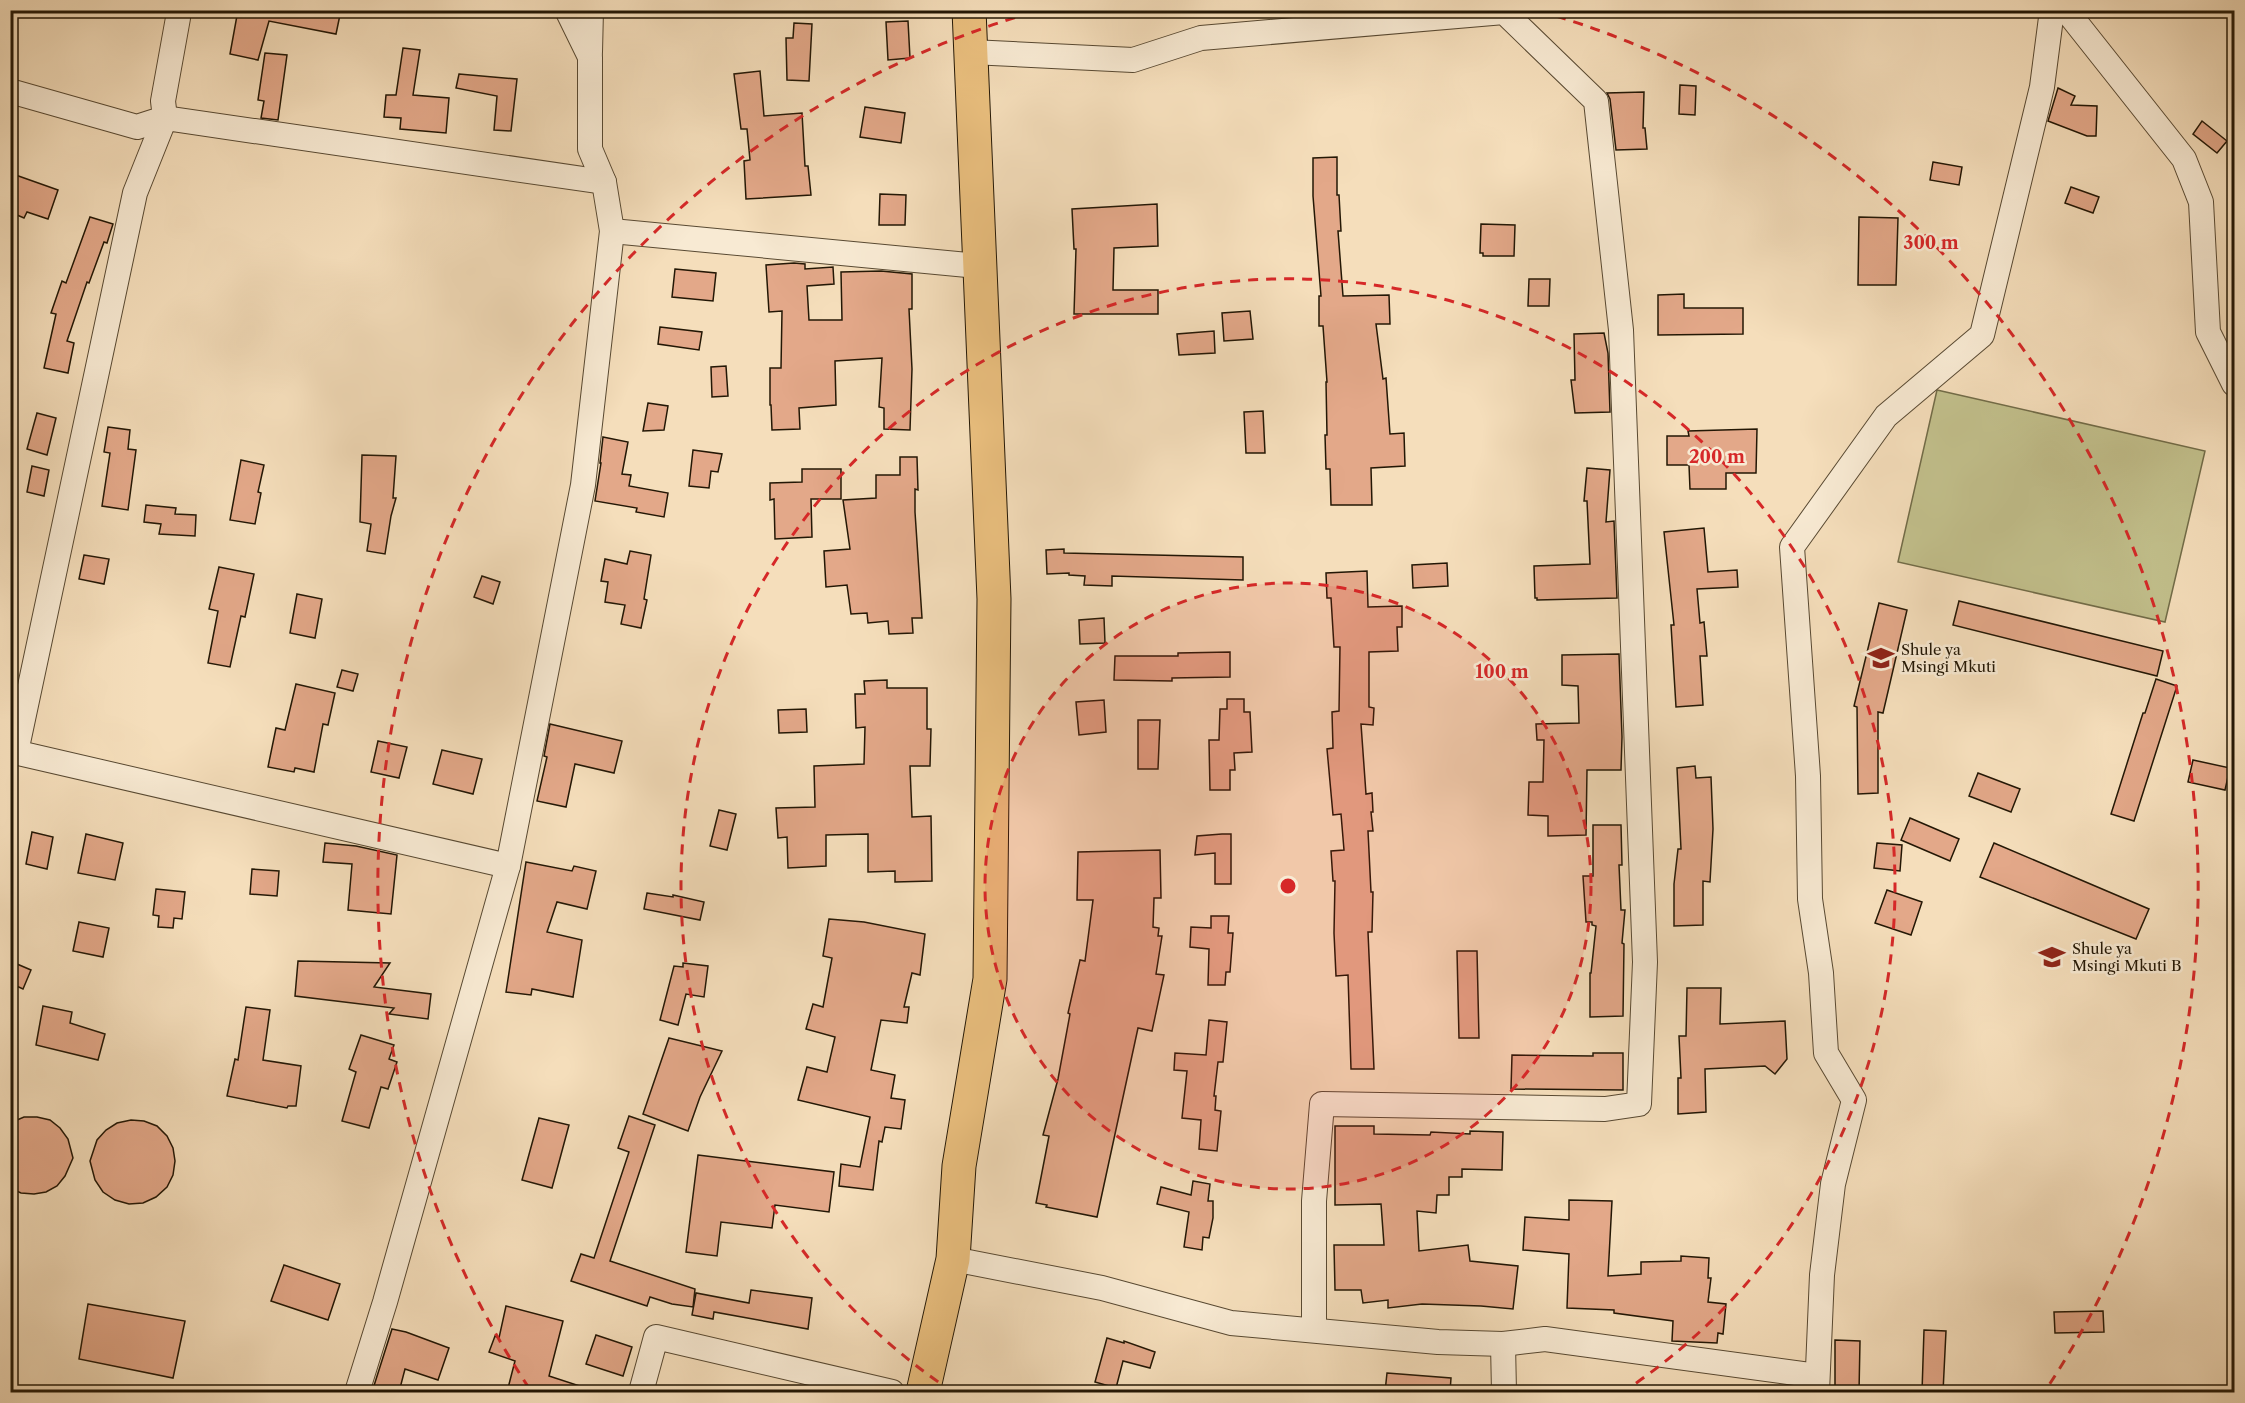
<svg xmlns="http://www.w3.org/2000/svg" width="2245" height="1403" font-family="'Libre Caslon Text',serif">
  <style>
    .green { fill: #c2c08c; stroke: #726c48; stroke-width: 1.5 }
    .building { fill: #e3a889; stroke: #231705; stroke-width: 1.5 }
    .lines { fill: none; stroke-linecap: round; stroke-linejoin: round }
    .street-casing { stroke: #584932; stroke-width: 26 }
    .highway-casing { stroke: #231705; stroke-width: 35 }
    .street { stroke: #f8ead3; stroke-width: 24 }
    .highway { stroke: #eabf7e; stroke-width: 33 }
    .ring { fill: none; stroke: #d62828; stroke-width: 3; stroke-dasharray: 10 8 }
    .labels { text-anchor: middle; dominant-baseline: central; stroke-width: 5; stroke-linejoin: round; paint-order: stroke }
    .poi-label { font-size: 15px; fill: #231705; stroke: #f8ead3; text-anchor: start }
    .centre { fill: #d62828; stroke: #f8ead3; stroke-width: 3 }
    .ring-label { font-size: 18px; text-anchor: middle; font-weight: bold; fill: #d62828; stroke: #f8ead3; stroke-width: 5; stroke-linejoin: round; paint-order: stroke }
  </style>
  <rect width="100%" height="100%" fill="#f5debb"/>
  <filter id="stains"><feTurbulence type="fractalNoise" baseFrequency=".00333" numOctaves="4"/><feColorMatrix values="0 0 0 0 .2 0 0 0 0 .09 0 0 0 0 .02 0 0 0 .5 -.17"/></filter>
  <radialGradient id="worn" r=".72"><stop offset=".6" stop-color="#630" stop-opacity="0"/><stop offset="1" stop-color="#630" stop-opacity=".3"/></radialGradient>
  <path class="green" d="M1937,390L2205,451L2165,622L1898,562Z"/>
  <g class="building">
    <path d="M238,10H341L336,34L269,21L258,60L230,54Z"/>
    <path d="M908,21L910,58L888,60L886,22Z"/>
    <path d="M794,23L812,24L809,81L787,80L786,38H793Z"/>
    <path d="M403,48L420,50L413,95L449,98L446,133L400,129L401,118L384,117L386,95H396Z"/>
    <path d="M265,53L287,55L278,120L261,118L264,101L258,100Z"/>
    <path d="M760,71L764,116L802,113L805,166H808L811,195L746,199L744,161L750,160L747,129H741L734,74Z"/>
    <path d="M459,74L517,79L511,131L494,130L497,96L456,88Z"/>
    <path d="M1680,85L1696,86L1695,115L1679,114Z"/>
    <path d="M2058,88L2075,96L2071,105L2097,106L2096,136H2087L2048,121Z"/>
    <path d="M1644,92L1643,128H1645L1647,149L1616,150L1610,99L1607,93Z"/>
    <path d="M865,107L905,113L901,143L860,137Z"/>
    <path d="M2202,121L2227,141L2217,153L2193,134Z"/>
    <path d="M1337,157V195H1339L1341,231H1338L1343,296L1389,295L1390,324H1376L1383,379L1386,378L1390,434L1404,433L1405,466L1371,468L1372,505H1331L1330,469H1326L1325,435H1327L1326,382H1327L1323,326H1319V296H1321L1313,196V158Z"/>
    <path d="M1933,162L1962,167L1959,185L1930,180Z"/>
    <path d="M10,173L58,190L48,219L27,212L24,218L10,212Z"/>
    <path d="M2071,187L2099,197L2093,213L2065,203Z"/>
    <path d="M880,194L906,195L905,225H879Z"/>
    <path d="M1157,204L1158,246L1114,248L1113,290H1158V314H1074L1076,249H1074L1072,209Z"/>
    <path d="M90,217L113,224L107,243L104,242L89,283L87,282L67,341L74,343L68,373L44,368L56,314L51,313L62,281L66,283Z"/>
    <path d="M1859,217L1898,218L1896,285H1858Z"/>
    <path d="M1481,224L1515,225L1514,256H1483V253H1480Z"/>
    <path d="M794,263L805,264V269L833,267L834,284L807,286L809,320H842L841,272L881,271L912,274V309H909L912,369L910,430L884,429V408L879,407L882,358L835,361L836,405L799,408L800,429L772,430L771,405H770V368H781L782,311L769,312L766,265Z"/>
    <path d="M675,269L716,273L713,301L672,297Z"/>
    <path d="M1529,279H1550L1549,306H1528Z"/>
    <path d="M1684,294V308H1743V334L1658,335V295Z"/>
    <path d="M1250,311L1253,339L1224,341L1222,313Z"/>
    <path d="M660,327L702,332L699,350L658,344Z"/>
    <path d="M1214,331L1215,353L1179,355L1177,334Z"/>
    <path d="M1604,333L1608,353L1610,412L1575,413L1571,380H1575L1574,334Z"/>
    <path d="M726,366L728,396L712,397L711,367Z"/>
    <path d="M648,403L668,406L664,430L643,431Z"/>
    <path d="M1263,411L1265,453H1246L1244,412Z"/>
    <path d="M37,413L56,418L47,455L27,449Z"/>
    <path d="M108,427L130,430L128,449L136,450L128,510L102,506L110,453L104,452Z"/>
    <path d="M1757,429L1756,473H1726V489H1690L1689,465H1667V436H1689L1688,431Z"/>
    <path d="M603,437L628,442L622,474L631,475L629,486L668,493L664,517L636,512L637,508L595,501L601,463H600Z"/>
    <path d="M693,450L722,454L718,472L711,471L709,488L689,486Z"/>
    <path d="M362,455L396,456L393,498H396L391,516L385,554L367,551L371,524L360,522Z"/>
    <path d="M900,457H917L918,490L915,489V512L922,618H912L913,633L889,634L888,621L868,623L867,613L851,614L847,585L826,587L824,551L850,549L843,500L876,498V475H900Z"/>
    <path d="M241,460L264,465L258,492L261,493L255,524L230,520Z"/>
    <path d="M32,466L49,470L44,496L27,492Z"/>
    <path d="M1587,468L1610,470L1606,522L1614,521L1617,598L1537,600V598H1535L1534,566L1590,564L1587,501H1584Z"/>
    <path d="M802,469H841V499H811L812,537L775,539L774,499L770,500V483L802,482Z"/>
    <path d="M146,505L176,508L175,514L196,515L195,536L159,534L161,524L144,522Z"/>
    <path d="M1704,528L1708,572L1737,570L1738,587L1697,589L1700,623L1704,622L1707,656H1700L1703,705L1676,707L1671,625H1674L1664,532Z"/>
    <path d="M1064,549V553L1243,557V580L1112,576V586L1084,585L1085,576L1069,575V573L1047,574L1046,550Z"/>
    <path d="M630,551L651,555L644,599L647,600L641,628L621,624L625,605L605,602L608,582L601,581L605,559L627,564Z"/>
    <path d="M84,555L109,559L104,584L79,579Z"/>
    <path d="M1447,563L1448,586L1413,588L1412,565Z"/>
    <path d="M219,567L254,574L245,617L241,616L230,667L208,663L218,611L209,609Z"/>
    <path d="M1367,571L1368,607L1402,606V627H1397L1398,651L1369,652V707L1374,708L1373,725L1361,724L1366,794L1372,793L1373,812H1371L1373,831H1368L1371,892H1373L1372,932H1368L1374,1069H1351L1348,975L1336,976L1334,933L1335,881H1333L1331,851L1344,850L1341,814L1333,815L1327,749L1333,748L1332,712L1339,711L1340,647H1334L1331,598H1327L1326,573Z"/>
    <path d="M482,576L500,582L493,604L474,597Z"/>
    <path d="M297,594L322,599L315,638L290,633Z"/>
    <path d="M1959,601L2163,651L2157,676L1953,625Z"/>
    <path d="M1879,603L1907,610L1883,713L1878,712V793L1858,794L1857,707L1854,706Z"/>
    <path d="M1104,618L1105,643L1080,644L1079,620Z"/>
    <path d="M1230,652V677L1172,678V681L1114,680L1115,656H1178V653Z"/>
    <path d="M1619,654L1622,737L1621,770H1587L1586,835L1548,836V816L1528,815L1529,782H1543L1544,740H1537L1536,724L1579,723L1578,686L1562,685V655Z"/>
    <path d="M342,670L358,674L353,691L337,687Z"/>
    <path d="M2156,679L2177,686L2134,821L2111,814L2143,713H2145Z"/>
    <path d="M887,680V688H927V729H931L930,766H910L912,817L931,816L932,881L895,882V871L868,872V834L826,835V866L788,868L787,837L778,838L776,808L815,807L814,766L864,764L865,727L856,728L855,694H865L864,681Z"/>
    <path d="M296,684L335,693L328,725L323,724L314,772L295,768L294,772L268,767L276,728L285,730Z"/>
    <path d="M1227,699H1244V712H1250L1252,752L1234,753L1235,770H1230V790H1210L1209,740H1219L1220,709H1227Z"/>
    <path d="M1104,700L1106,732L1079,735L1076,702Z"/>
    <path d="M806,709L807,732L779,733L778,710Z"/>
    <path d="M1138,720H1160L1158,769H1138Z"/>
    <path d="M550,724L622,741L614,773L575,764L566,807L537,801L547,757L544,756Z"/>
    <path d="M378,741L407,747L399,778L371,772Z"/>
    <path d="M442,750L482,759L473,794L433,784Z"/>
    <path d="M2193,760L2230,768L2225,790L2188,782Z"/>
    <path d="M1695,766L1696,778L1711,777L1713,829L1710,882L1703,881V925L1674,926V884L1678,849H1681L1677,768Z"/>
    <path d="M1978,773L2020,789L2011,812L1969,796Z"/>
    <path d="M719,810L736,814L727,850L710,846Z"/>
    <path d="M1910,818L1959,839L1950,861L1901,840Z"/>
    <path d="M1593,825H1621L1622,865H1619L1621,910H1625L1622,943L1624,944L1623,1016L1590,1017V973H1591L1596,926L1592,925V922H1586L1583,876H1593Z"/>
    <path d="M32,832L53,837L47,869L26,864Z"/>
    <path d="M86,834L123,843L115,880L78,873Z"/>
    <path d="M1222,834H1231V884H1215V853L1195,855L1197,836Z"/>
    <path d="M325,843L356,846L397,855L391,914L348,910L352,864L323,862Z"/>
    <path d="M1877,843L1902,845L1900,871L1874,868Z"/>
    <path d="M1994,843L2149,909L2136,939L1980,877Z"/>
    <path d="M1160,850L1161,898H1154L1153,927L1159,928L1158,936H1162L1156,974L1164,975L1152,1031L1138,1028L1097,1217L1046,1207L1047,1205L1036,1203L1049,1136L1043,1135L1058,1079L1070,1014L1068,1013L1080,960L1085,961L1093,900H1077L1078,852Z"/>
    <path d="M526,862L572,871L574,866L596,871L587,909L557,902L547,932L582,940L573,997L532,989L531,995L506,992Z"/>
    <path d="M252,869L279,871L277,896L250,894Z"/>
    <path d="M156,889L185,892L182,919L174,918L173,928L158,927L159,916L153,915Z"/>
    <path d="M1887,890L1922,902L1911,935L1875,923Z"/>
    <path d="M647,893L673,897V895L704,902L700,920L644,909Z"/>
    <path d="M1211,916H1229L1228,933H1233L1230,972H1226L1225,985H1208L1209,949L1190,947L1191,927L1211,928Z"/>
    <path d="M829,919L864,922L925,934L920,975L912,973L904,1007H909L907,1023L881,1020L871,1070L895,1075L891,1098L905,1100L901,1129L885,1127L882,1142L879,1141L873,1190L839,1186L841,1164L860,1167L870,1117L798,1100L807,1067L827,1072L835,1037L806,1029L813,1004L823,1007L832,958L823,956Z"/>
    <path d="M79,922L109,928L103,957L73,951Z"/>
    <path d="M1457,951H1477L1479,1038H1459Z"/>
    <path d="M10,961L31,970L23,989L10,983Z"/>
    <path d="M298,961L390,963L374,987L431,994L428,1019L389,1014L394,1008L295,996Z"/>
    <path d="M683,963L708,966L704,997L686,994L678,1025L660,1020L674,966L683,967Z"/>
    <path d="M1687,988H1721L1720,1024L1785,1021L1787,1059L1775,1074L1765,1066L1705,1069L1706,1112L1678,1114V1078H1681L1679,1036H1686Z"/>
    <path d="M43,1006L72,1012L70,1023L105,1034L98,1060L36,1045Z"/>
    <path d="M246,1007L270,1010L263,1060L301,1066L296,1106H288L287,1108L227,1096L235,1059L238,1060Z"/>
    <path d="M1209,1020L1227,1022L1223,1062H1218L1214,1096H1216L1215,1110L1221,1111L1217,1151L1199,1149L1201,1120L1182,1118L1187,1071L1174,1070L1175,1053L1206,1055Z"/>
    <path d="M361,1035L394,1045L389,1059L397,1062L388,1089L381,1087L369,1128L342,1121L356,1072L349,1069Z"/>
    <path d="M669,1038L722,1051L700,1097L688,1131L643,1114Z"/>
    <path d="M1593,1053H1623V1090L1511,1089L1512,1055L1593,1056Z"/>
    <path d="M629,1116L655,1125L610,1261L695,1289L693,1307L672,1304L650,1297L647,1306L571,1281L581,1254L594,1258L629,1152L618,1148Z"/>
    <path d="M24,1117H37L50,1120L60,1128L68,1139L73,1158L65,1176L57,1186L46,1192L34,1194L21,1193L10,1188V1123Z"/>
    <path d="M539,1118L569,1125L552,1188L522,1180Z"/>
    <path d="M131,1120L144,1121L157,1126L167,1136L173,1148L175,1161L173,1175L167,1187L156,1197L143,1203L129,1204L115,1200L103,1192L95,1180L90,1161L97,1140L106,1130L117,1123Z"/>
    <path d="M1335,1126H1374V1134L1430,1135L1431,1132L1470,1134V1131L1503,1132L1502,1170L1462,1169V1177H1449V1195H1437L1436,1213L1417,1211L1419,1251L1468,1245L1470,1261L1518,1266L1513,1309L1481,1306L1422,1304L1388,1308V1300L1363,1303L1361,1290H1335L1334,1245H1384L1381,1204L1335,1205Z"/>
    <path d="M698,1155L834,1172L829,1212L775,1205L772,1228L721,1222L717,1256L686,1252Z"/>
    <path d="M1193,1181L1210,1184L1208,1201H1213V1218L1209,1238L1203,1237L1202,1250L1184,1247L1189,1212L1157,1204L1161,1187L1191,1195Z"/>
    <path d="M1569,1200L1612,1201L1608,1276L1641,1274V1262L1681,1261V1256L1709,1258L1708,1278H1711L1708,1302L1726,1304L1723,1334L1718,1333L1717,1343L1672,1341L1673,1321L1614,1313V1310L1567,1308L1569,1254L1523,1250L1525,1217L1569,1220Z"/>
    <path d="M284,1265L340,1284L328,1320L271,1301Z"/>
    <path d="M751,1290L812,1298L808,1329L714,1312L713,1319L692,1315L696,1293L749,1303Z"/>
    <path d="M88,1304L185,1321L173,1378L79,1359Z"/>
    <path d="M506,1306L563,1321L549,1376L589,1389V1392H507L515,1361L489,1352L495,1336L499,1338Z"/>
    <path d="M2103,1311L2104,1332L2055,1333L2054,1312Z"/>
    <path d="M392,1329L406,1332L449,1348L438,1380L405,1369L399,1392H372Z"/>
    <path d="M1924,1330L1946,1331L1943,1392H1922Z"/>
    <path d="M596,1335L632,1347L623,1376L586,1364Z"/>
    <path d="M1107,1338L1124,1343V1341L1155,1352L1150,1368L1123,1361L1116,1388L1095,1382Z"/>
    <path d="M1835,1340L1860,1341L1859,1392H1835Z"/>
    <path d="M1387,1373L1451,1378L1450,1392H1385Z"/>
  </g>
  <g class="lines">
    <g class="street-casing">
      <g id="street">
        <path d="M2066,10L2184,159L2201,202L2208,332L2234,384"/>
        <path d="M590,52L591,10"/>
        <path d="M971,52L1133,60L1201,38L1504,12L1596,101L1621,330L1645,962L1639,1104L1605,1109L1322,1104L1314,1201V1330"/>
        <path d="M10,91L137,127L165,118L163,101L178,18V10"/>
        <path d="M612,231L978,266"/>
        <path d="M10,751L508,866"/>
        <path d="M16,752L135,193L165,118L604,182"/>
        <path d="M953,1259L1102,1288L1231,1323L1438,1342L1503,1344L1545,1339L1817,1376"/>
        <path d="M1503,1344L1504,1392"/>
        <path d="M357,1392L385,1302L508,866L583,485L612,231L604,182L590,149V57L567,10"/>
        <path d="M641,1392L656,1337L892,1392"/>
        <path d="M1817,1392L1822,1275L1833,1184L1854,1100L1826,1053L1821,973L1810,899L1808,776L1792,547L1886,416L1982,335L2042,87L2052,10"/>
      </g>
    </g>
    <g class="highway-casing">
      <path id="highway" d="M923,1392L953,1259L959,1166L990,979L994,599L969,10"/>
    </g>
    <use href="#street" class="street"/>
    <use href="#highway" class="highway"/>
  </g>
  <circle cx="1288" cy="886" r="303" fill="#d62828" fill-opacity=".12"/>
  <g class="ring">
    <circle cx="1288" cy="886" r="303"/>
    <path d="M953 1392A607 607 0 1 1 1623 1392"/>
    <path d="M529 1388A910 910 0 0 1 1037 11M1539 11A910 910 0 0 1 2047 1388"/>
  </g>
  <defs>
    <g id="school-bare" transform="scale(2.07)"><path d="M0-5L7-2L0 1L-7-2ZM-4 1L0 2.5L4 1V4Q0 6-4 4Z" fill="#8f2418" stroke="#f8ead3" stroke-width="2.5" paint-order="stroke"/></g>
  </defs>
  <g fill-rule="evenodd">
    <use href="#school-bare" x="1881" y="658"/>
    <use href="#school-bare" x="2052" y="957"/>
  </g>
  <g class="labels">
    <g class="poi-label">
      <text x="1901" y="649">Shule ya<tspan x="1901" dy="17">Msingi Mkuti</tspan></text>
      <text x="2072" y="948">Shule ya<tspan x="2072" dy="17">Msingi Mkuti B</tspan></text>
    </g>
  </g>
  <circle cx="1288" cy="886" r="9" class="centre"/>
  <g class="ring-label">
    <text x="1931" y="249">300 m</text>
    <text x="1717" y="463">200 m</text>
    <text x="1502" y="678">100 m</text>
  </g>
  <rect width="2245" height="1403" fill="none" stroke="#f5debb" stroke-width="36"/>
  <rect x="12" y="12" width="2221" height="1379" fill="none" stroke="#231705" stroke-width="3"/>
  <rect x="18" y="18" width="2209" height="1367" fill="none" stroke="#231705" stroke-width="1.5"/>
  <rect width="100%" height="100%" filter="url(#stains)"/>
  <rect width="100%" height="100%" fill="url(#worn)"/>
</svg>
